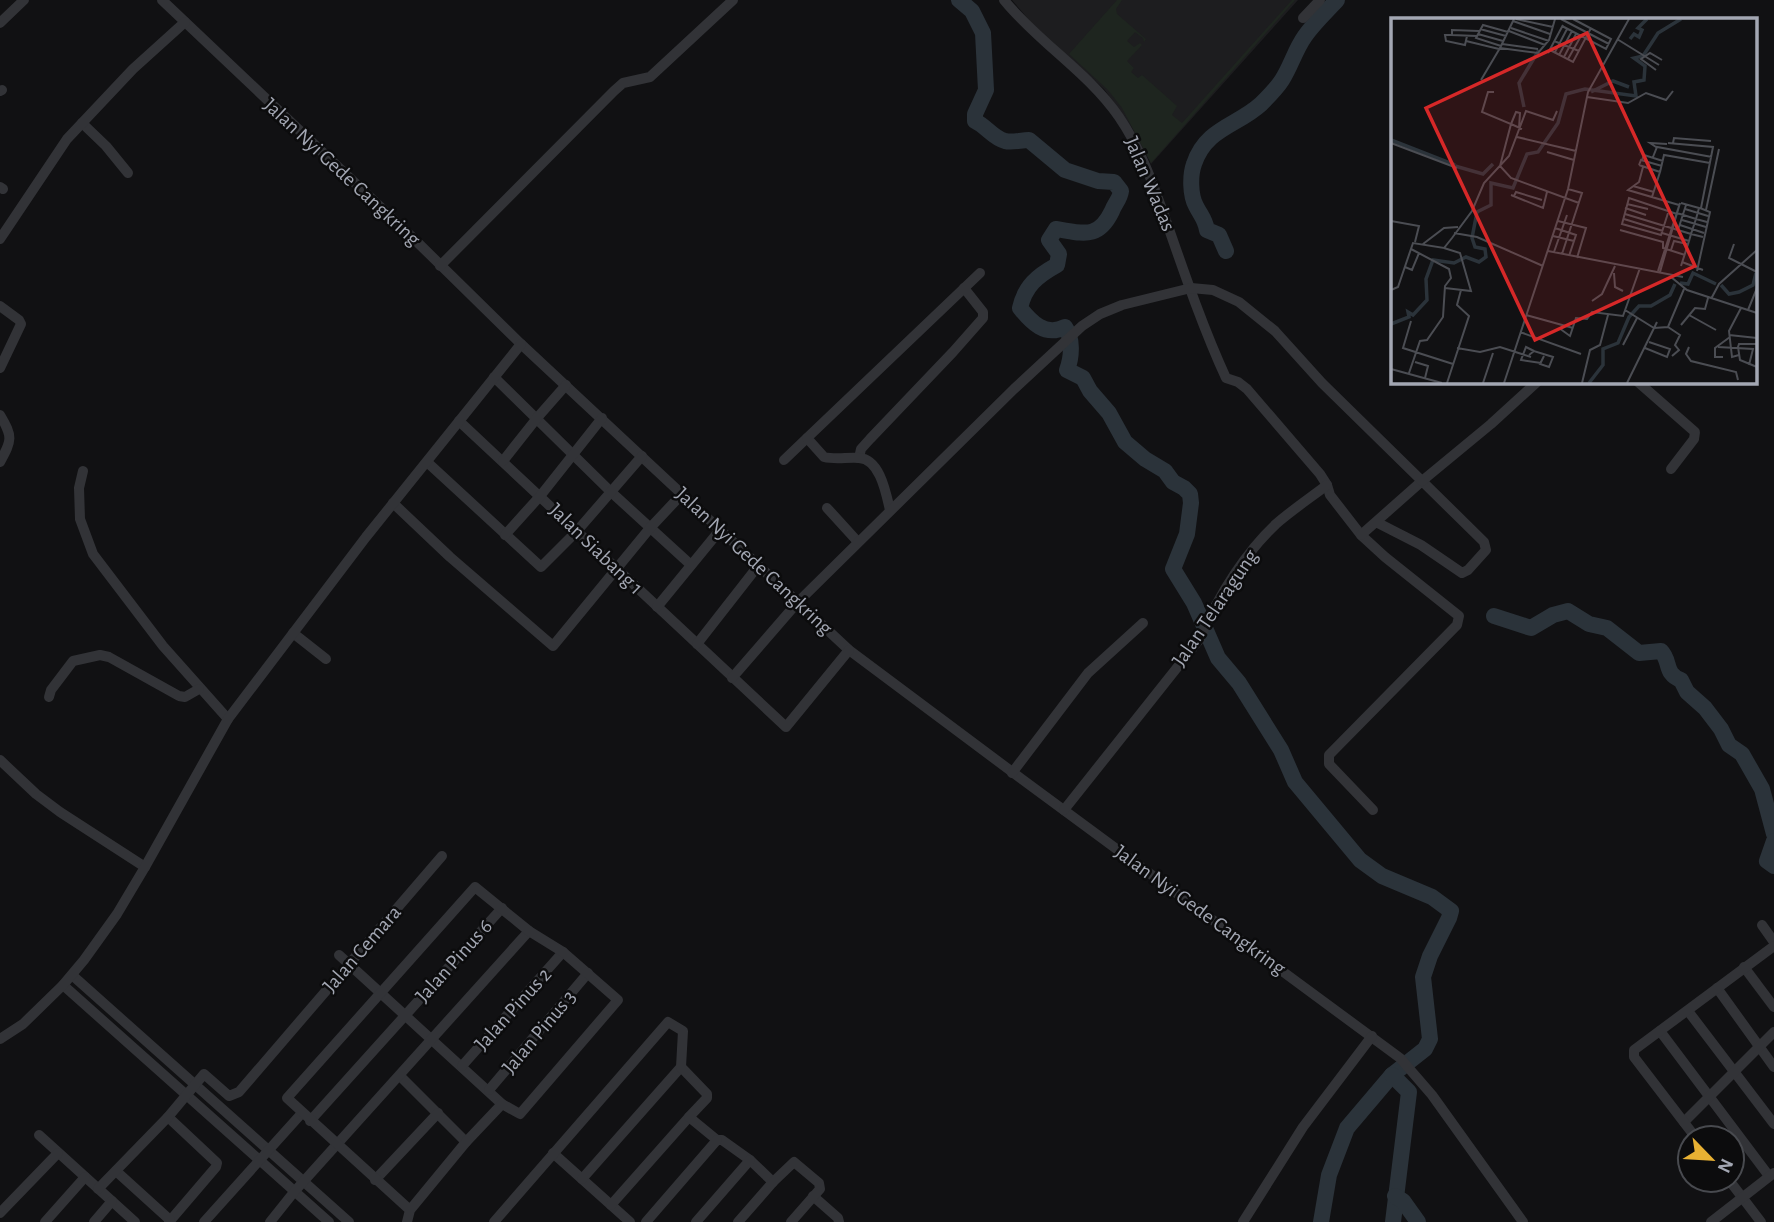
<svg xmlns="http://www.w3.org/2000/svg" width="1774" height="1222" font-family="'Alegreya Sans',sans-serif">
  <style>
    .built { fill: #1d1d1f }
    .green { fill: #1e251f }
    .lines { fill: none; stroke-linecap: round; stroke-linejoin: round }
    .river { stroke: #2b333a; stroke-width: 16 }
    .street { stroke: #323337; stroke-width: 10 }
    .labels { text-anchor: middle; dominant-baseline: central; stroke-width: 5; stroke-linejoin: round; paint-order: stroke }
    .street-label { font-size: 21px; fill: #a3a7b3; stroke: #0c0c0d }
    .inset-river { fill: none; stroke: #2b333a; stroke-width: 3.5 }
    .inset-road { fill: none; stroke: #4b4d53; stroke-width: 2 }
    .view { fill: #d62828; fill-opacity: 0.15; stroke: #d62828; stroke-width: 3.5 }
    .inset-edge { fill: none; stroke: #a3a7b3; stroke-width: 3.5 }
  </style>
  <rect width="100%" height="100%" fill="#111113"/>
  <path class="built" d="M1012,0H1298L1151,164L1131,126L1104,89L1067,55L1042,35Z"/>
  <path class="green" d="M1117,0H1122L1116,9L1117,14L1146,39L1144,42L1143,38L1135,32L1127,41L1134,47L1140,43L1142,45L1127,61L1134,68L1131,72L1138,78L1142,75L1177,106L1172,115L1182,123L1292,0H1295L1151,163L1122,108L1108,90L1069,54Z"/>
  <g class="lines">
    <g class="river">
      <path d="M959,0L972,11L983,33L986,90L975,114V121C986,126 993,138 1005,141C1012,143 1021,140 1029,140L1065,170L1098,181L1114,182L1121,191C1120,199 1115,203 1112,211C1098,240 1083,233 1056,229L1049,240L1059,254L1057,265C1037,276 1025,286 1020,308C1031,322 1045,337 1065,327C1073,338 1072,357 1067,370L1083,378L1090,391L1109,413L1125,442L1145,459L1165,471L1173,482L1184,488L1190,494L1191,503L1187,534L1173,569L1194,603L1218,658L1239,683L1281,750L1295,782L1360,860L1382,876L1432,897L1451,911L1449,918L1430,956L1423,977L1430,1039L1425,1049L1392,1075L1347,1128L1329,1175L1321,1222"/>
      <path d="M1226,251L1219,235L1207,230C1205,219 1201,216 1196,206C1190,195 1190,175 1194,164C1206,128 1237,126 1261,104C1268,97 1277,88 1282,80C1291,66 1295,50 1305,36C1314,23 1326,12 1337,0"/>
      <path d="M1494,616L1531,628L1553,615L1568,611L1589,624L1607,628L1639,653L1661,651C1671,661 1664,674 1681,680L1687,692L1705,708L1721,729L1729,745L1742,754L1762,789L1774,834"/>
      <path d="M1774,841L1767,861L1774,866"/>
      <path d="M1392,1075L1409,1092L1393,1222"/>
      <path d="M1395,1196L1403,1201L1418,1222"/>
    </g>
    <g class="street">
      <path d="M162,0L413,238L521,344L849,650L1023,780L1400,1058L1432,1095L1523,1222"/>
      <path d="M1004,0C1039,43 1088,72 1119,117C1143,152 1155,190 1169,229C1186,278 1204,330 1226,378L1238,382L1247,389L1320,474L1327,485L1330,495L1361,535L1385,557L1459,616L1457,625L1329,755V764L1373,810"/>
      <path d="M1303,18L1320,0"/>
      <path d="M0,23L24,0"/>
      <path d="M0,91L2,90"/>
      <path d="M82,123L106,146L128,173"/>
      <path d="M0,187L3,189"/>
      <path d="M0,239L67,139L133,69L185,22"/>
      <path d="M440,266L614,91L623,83L650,77L733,0"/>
      <path d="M0,306L19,320L21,324L0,368"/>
      <path d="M494,377L610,491L691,565"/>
      <path d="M1638,382L1695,432L1694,439L1671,469"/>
      <path d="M0,415C13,437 12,440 0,462"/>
      <path d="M459,421L786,727L849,650"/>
      <path d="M859,458L861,449L870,439L953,352L983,318V312L964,288"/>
      <path d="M784,460L807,438"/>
      <path d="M503,461L537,418L566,385"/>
      <path d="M427,462L541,567L577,531L642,456"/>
      <path d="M83,471L79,488L80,519L93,554L163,646L228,719"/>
      <path d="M393,503L450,557L553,646L650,528L682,494"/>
      <path d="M827,508L858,542"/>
      <path d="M890,510C886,493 880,459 859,458C847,457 836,460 824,457L807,438L980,273"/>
      <path d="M505,535L541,495L602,418"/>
      <path d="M1361,535L1422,481L1484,542L1486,550L1468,570L1462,573L1421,545L1376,522"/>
      <path d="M657,607L720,530"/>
      <path d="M293,633L326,659"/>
      <path d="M697,644L758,566"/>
      <path d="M732,678L797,603L1014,389L1082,326L1100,314L1122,305L1191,288L1213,290L1239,302L1275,331L1322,383L1422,481L1491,424L1537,382"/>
      <path d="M49,697L51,690L73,661L100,655L109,657L179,696L185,697L199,689"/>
      <path d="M0,760L36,794L60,812L145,867"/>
      <path d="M1012,773L1088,673L1143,623"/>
      <path d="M1064,810L1199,640C1217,599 1243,555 1276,524C1292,510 1310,498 1327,485"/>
      <path d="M1762,925L1774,942"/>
      <path d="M339,955L502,1104"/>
      <path d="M1744,967L1774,1007"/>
      <path d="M72,975L349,1222"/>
      <path d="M63,985L329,1222"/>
      <path d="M1717,988L1774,1067"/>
      <path d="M1688,1011L1774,1124"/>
      <path d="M1660,1031L1769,1176"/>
      <path d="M0,1039L23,1024L63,985L84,960L117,914L145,867L228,719L366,537L521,344"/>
      <path d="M462,1066L563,952"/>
      <path d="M400,1076L466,1142"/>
      <path d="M489,1090L588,973"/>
      <path d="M168,1117L217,1163L216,1167L169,1222"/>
      <path d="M310,1121L502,908"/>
      <path d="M1684,1122L1774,1032"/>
      <path d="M39,1135L135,1222"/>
      <path d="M1696,1138L1634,1057V1050L1774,946"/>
      <path d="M553,1153L630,1222"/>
      <path d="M116,1171L170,1220"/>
      <path d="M582,1179L681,1067"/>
      <path d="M375,1180L438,1113"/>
      <path d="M1729,1180L1761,1222"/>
      <path d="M98,1189L168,1117L204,1074L229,1096L239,1092L442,856"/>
      <path d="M813,1196L838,1218L839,1222"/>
      <path d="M611,1205L689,1117"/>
      <path d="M0,1213L58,1153"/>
      <path d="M45,1222L85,1177"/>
      <path d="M94,1222L112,1201"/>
      <path d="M204,1222L302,1113"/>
      <path d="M270,1222L294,1192L529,931"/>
      <path d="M407,1222L410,1210L466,1142L502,1104L520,1114L618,1000L563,952L529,931L475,887L287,1098L410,1210"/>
      <path d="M494,1222L668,1022L683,1031L681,1067L707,1094V1098L689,1117L717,1140H722L750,1160L773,1182"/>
      <path d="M646,1222L717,1140"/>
      <path d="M696,1222L750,1160"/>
      <path d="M738,1222L773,1182L794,1162L819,1183L820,1189L791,1222"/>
      <path d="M1243,1222L1303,1127L1372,1036"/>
      <path d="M1711,1222L1774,1173"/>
    </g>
  </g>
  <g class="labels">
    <g class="street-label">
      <text transform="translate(342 172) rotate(43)">Jalan Nyi Gede Cangkring</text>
      <text transform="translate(1150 184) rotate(67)">Jalan Wadas</text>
      <text transform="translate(596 549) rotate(44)">Jalan Siabang 1</text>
      <text transform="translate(754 561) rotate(43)">Jalan Nyi Gede Cangkring</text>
      <text transform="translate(1215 608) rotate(-56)">Jalan Telaragung</text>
      <text transform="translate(1200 910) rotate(36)">Jalan Nyi Gede Cangkring</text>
      <text transform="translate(362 949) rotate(-49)">Jalan Cemara</text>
      <text transform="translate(454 961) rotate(-48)">Jalan Pinus 6</text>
      <text transform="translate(513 1009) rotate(-48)">Jalan Pinus 2</text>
      <text transform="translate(539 1032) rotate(-50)">Jalan Pinus 3</text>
    </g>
  </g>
  <g transform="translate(1391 18)">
    <rect width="366" height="366" fill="#111113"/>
    <path class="inset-river" d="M239,21L243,16L248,19L251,12L247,10L256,1M200,74L222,63L238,69M133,89L128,65L148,32M0,122L64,147M64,148L92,156L102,146M289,265L297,266L302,255L325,266M330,267L338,276L348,274L362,267L365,255M0,306L18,299L17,294L22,297L36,282L35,261L42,242L63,245L75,239L88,244L95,239L94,231L84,229L81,220L86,194L100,187V165L122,170L136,136L147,134L167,105L175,76L194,71L245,78L243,64L253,62L254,48L243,40L252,38L267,15L290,1M198,365L212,347V331L227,325L238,299L248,288H260L279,277L284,266"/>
    <path class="inset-road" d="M123,1L109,30L147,35L158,22L164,1M125,1L162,9M170,1L218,26M122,3L159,16M171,8L215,31L220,21L182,1M120,10L158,23M89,11L115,18M118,13L154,27M87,16L112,23M61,17H54L55,23L74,27L76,18M86,18L61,17V12L88,13M226,21L268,47M75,23L108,31M163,23L188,33M111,26L147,31M110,28L85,20L92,7L117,14M159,32L182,44L200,10M164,34L176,11M157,35L172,7M168,37L181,13M173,39L185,16M177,41L190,18M265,52L250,41L259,35L271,42M90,62L109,30M103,74H97L91,94L120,106L109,148L120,160L188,185M196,79L237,85L255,75L275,82L282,73M128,110L129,95L125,94L120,106L131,111M126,119L185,133M0,125L66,150M277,125L322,129L310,190M282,125L283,120L320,123M265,129L259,125L276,126M156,134L183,142M262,139L266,129L321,139M251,142L253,137L272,143M248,147L269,154L261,179M248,147L250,142L271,148M252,149L248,164L237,172L288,187M269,154L273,137L319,145M242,168L263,174M120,177L152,190L156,174M123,178L125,174L151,182M236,186L257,191M234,190L255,197M294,191L317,198M315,192L328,131M277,195L270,217L231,206L238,180L286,196M286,195L305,201L308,190L290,185M234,196L300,216L298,223M233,201L272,213M291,202L315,209M0,203L28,208L24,224M167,203L195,210L186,240M289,207L313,215M164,210L185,217L178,238M229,212L272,224V230L294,237M287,212L295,187M63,215L86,219L152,248M271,215L298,223L290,248M162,218L183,223M312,219L300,216L305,201L316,204M32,226L53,210L67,209M343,226L338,240L366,254M53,230L69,235L80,273L54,270M280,232L283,223L296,226M157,233L292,259M163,234L176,197M171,236L191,175L177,171M291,244L312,252M14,249L21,252L28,235M267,253L289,185L269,254M306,253L319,194L309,190M223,255L224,269L232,273M280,259L296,272L366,295M0,272L7,269L22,225L53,230L61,220L81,193L93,165L118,138L135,93L162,102L166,93M320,281L328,266L366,232M201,283L211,276L224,248M234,292L263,310L277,309L293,271M357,292L366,270M135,297L182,310M298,297L325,312M20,303L12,330L62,346M290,307L304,290L314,291L317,280M277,309L289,317L284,327L288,332L281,338M168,310L179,318L185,300L196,301L201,294L232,298L249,250M129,314L190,336M338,317L366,320M366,326H348L347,329L349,342L366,349M232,327L246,300M298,329L295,336L300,343L345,354L347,362M327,329L362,331L358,347M66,330L89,334L109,329L140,339M254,330L276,339L279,331L258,324M143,333L135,329L130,342L150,345M138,337L143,333L162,339L158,349L149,346L153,338M348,337L341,339L338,313L350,290M332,339H324V330L339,319M24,344L37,348L34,360M0,351L51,365M18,355L29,323L36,322L52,299L54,268L60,260L58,251L20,231M56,365L78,298L66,287L70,272M92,365L102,335M113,365L177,171L197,74L238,1M191,365L199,332L209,327L217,297M236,365L266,304"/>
    <path class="view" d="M196,15L304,248L144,322L35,90Z"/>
    <rect width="366" height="366" class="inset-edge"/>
  </g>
  <g transform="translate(1711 1159) rotate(115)"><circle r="33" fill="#0c0c0d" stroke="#484a4f" stroke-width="2"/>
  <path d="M0-5L12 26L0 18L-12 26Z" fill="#e8b133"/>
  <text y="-10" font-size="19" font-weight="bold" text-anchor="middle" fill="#a3a7b3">N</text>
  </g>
</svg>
